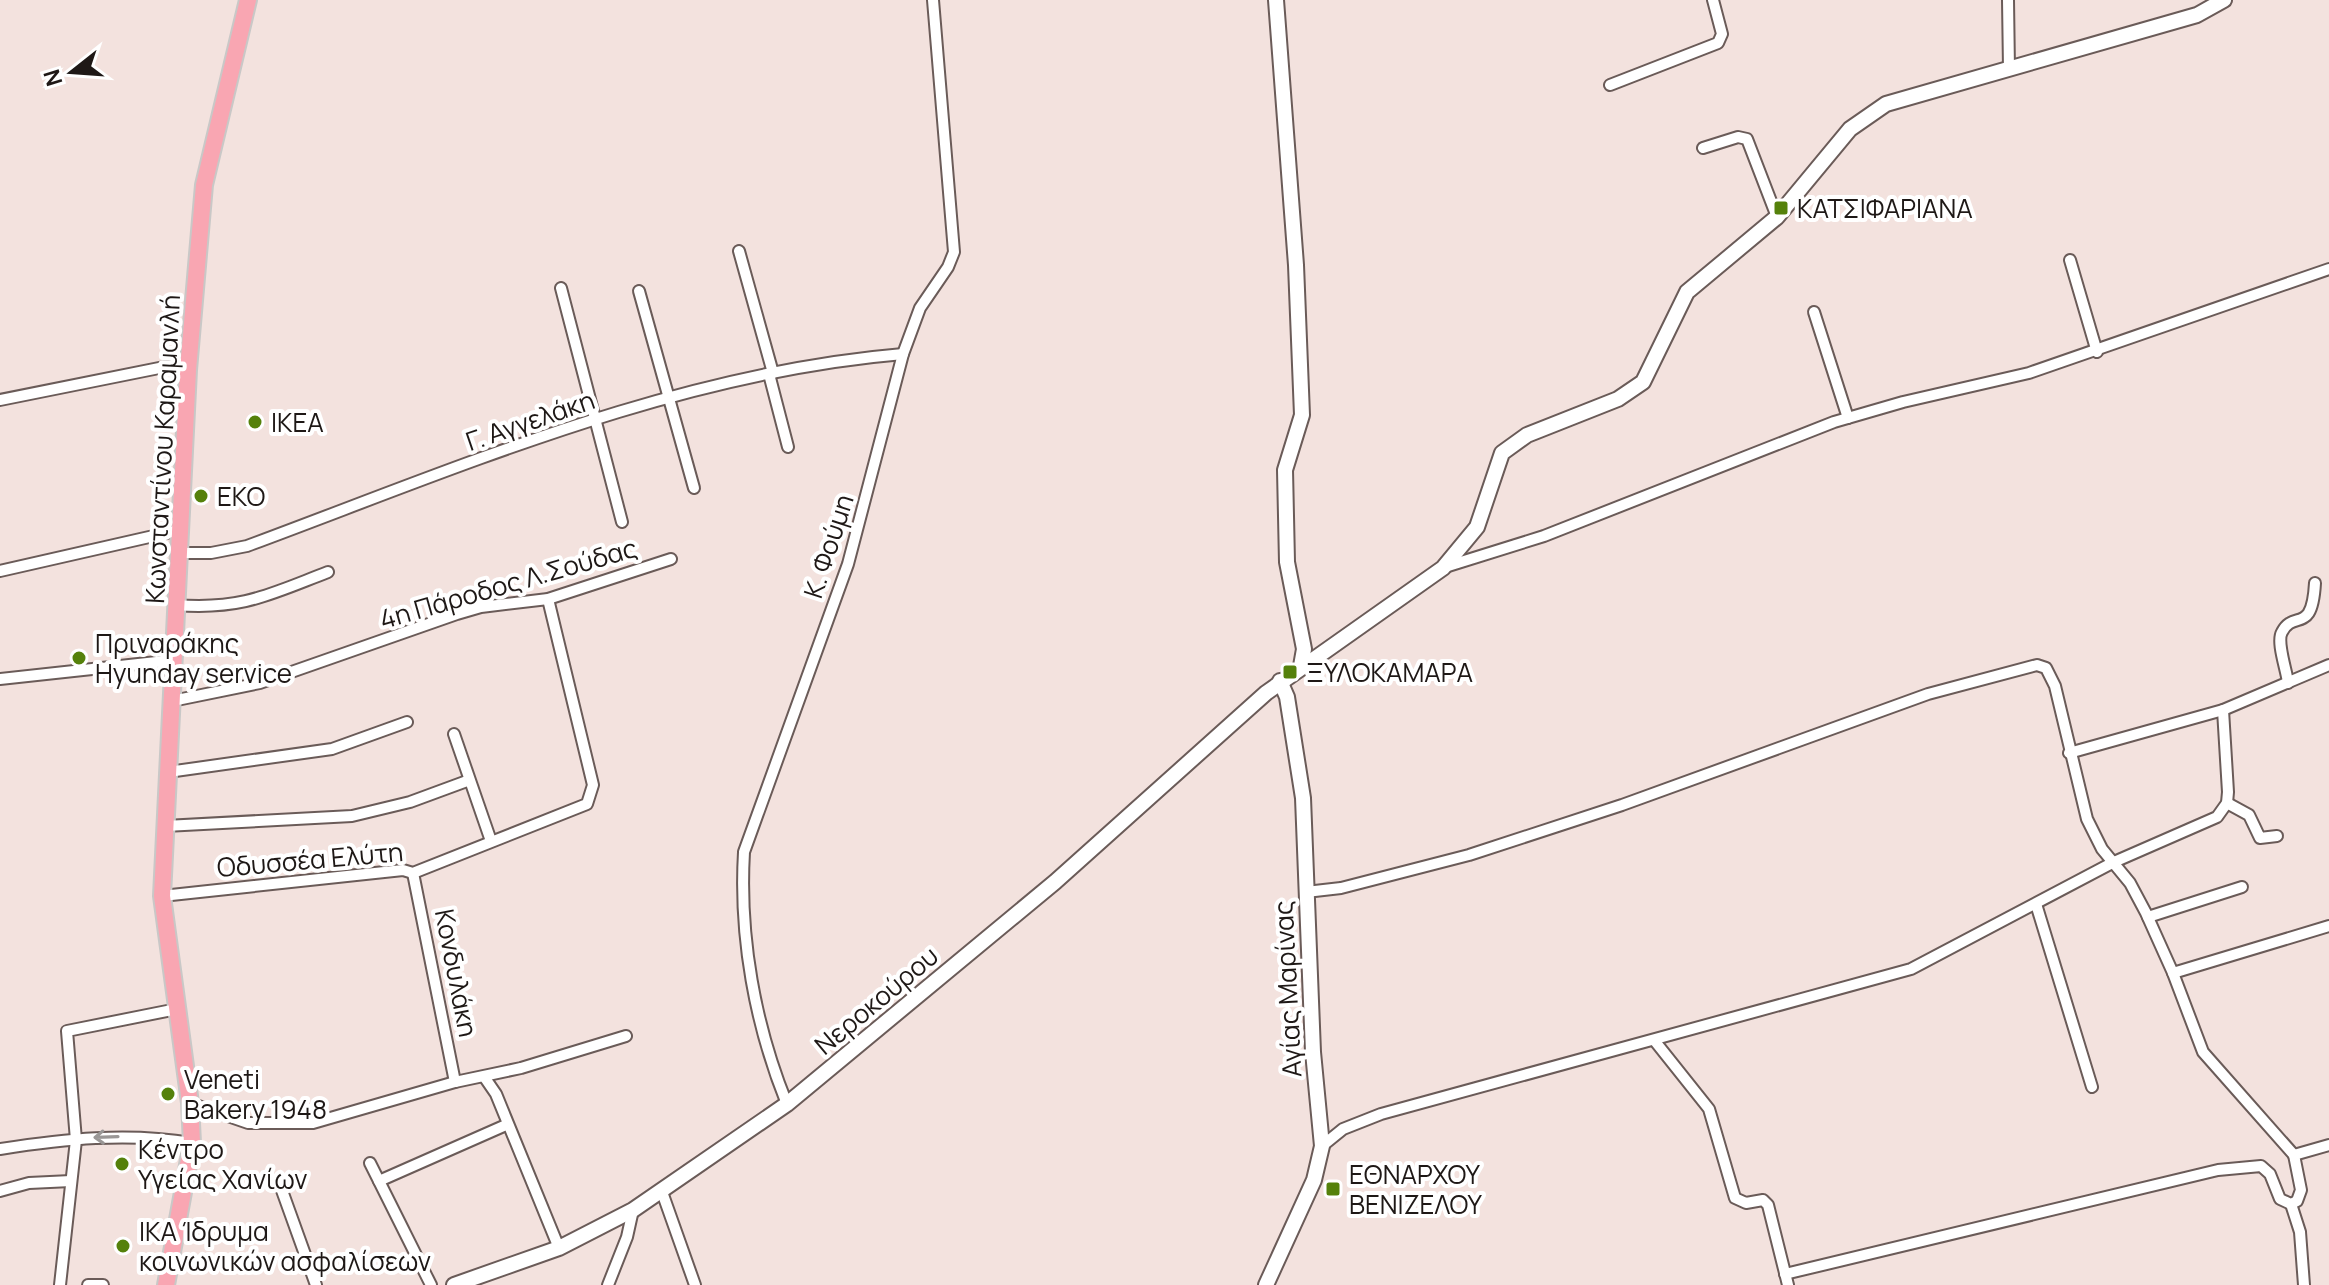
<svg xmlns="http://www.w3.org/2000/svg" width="2329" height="1285" font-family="Manrope,sans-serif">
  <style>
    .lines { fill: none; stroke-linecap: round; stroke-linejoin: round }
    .street-casing { stroke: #6a5b58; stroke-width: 14 }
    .secondary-casing { stroke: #6a5b58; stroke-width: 18 }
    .primary-casing { stroke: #c9c8c7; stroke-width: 20 }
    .street { stroke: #fff; stroke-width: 10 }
    .secondary { stroke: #fff; stroke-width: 14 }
    .primary { stroke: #f9a6b2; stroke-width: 16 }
    .oneway { stroke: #9a9796 }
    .poi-dot { fill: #55810b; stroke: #fff; stroke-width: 3 }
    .labels { text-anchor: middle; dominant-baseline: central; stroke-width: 8; stroke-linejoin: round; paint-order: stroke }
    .poi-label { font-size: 26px; fill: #1e1816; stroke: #fff; text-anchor: start }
    .street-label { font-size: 26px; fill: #1e1816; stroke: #fff }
  </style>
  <rect width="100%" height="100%" fill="#f3e2de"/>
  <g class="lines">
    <g class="street-casing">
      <g id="street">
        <path d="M2008,0L2009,69"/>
        <path d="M1610,85L1718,43L1722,34L1713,0"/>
        <path d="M1703,148L1738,137L1747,139L1777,217"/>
        <path d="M739,251L773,373"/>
        <path d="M2070,260L2097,352"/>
        <path d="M561,288L622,522"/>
        <path d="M639,291L694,488"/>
        <path d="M1814,312L1848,418"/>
        <path d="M769,374L788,447"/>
        <path d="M0,400L189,362"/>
        <path d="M178,553H211L247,546C460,467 675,373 903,354"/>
        <path d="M1445,567L1544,536L1834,422L1903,402L2029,373L2329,269"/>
        <path d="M0,571L180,530"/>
        <path d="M176,605C242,610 268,595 328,572"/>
        <path d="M0,679L175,660"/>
        <path d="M2288,683C2287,671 2276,642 2282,632C2294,609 2312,636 2315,583"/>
        <path d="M172,701L260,683L457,614L481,607L548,599L671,559"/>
        <path d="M454,734L491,841"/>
        <path d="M2069,753L2223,710L2329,665"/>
        <path d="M168,772L332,749L407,722"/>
        <path d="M2227,803L2249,815L2260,838L2277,836"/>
        <path d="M165,826L352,816L410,802L467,781"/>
        <path d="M413,873L455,1082"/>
        <path d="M1306,892L1341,888L1469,855L1622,805L1928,694L2037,665L2046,668L2055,686L2087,819L2102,849L2130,883L2146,913L2173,973L2203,1052L2294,1155"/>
        <path d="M162,896L403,870L413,873L587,804L593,785L548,599"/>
        <path d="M2036,904L2092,1087"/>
        <path d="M2148,917L2242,887"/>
        <path d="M2173,973L2329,926"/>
        <path d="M1654,1040L1709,1109L1735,1198L1746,1203L1763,1200L1768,1205L1788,1285"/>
        <path d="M485,1078L496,1094L559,1248"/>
        <path d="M190,1103L248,1123H313L455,1082L521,1068L626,1036"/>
        <path d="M787,1104C755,1025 739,937 744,852L848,564L903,354L920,308L948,267L954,252L933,0"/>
        <path d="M1322,1146L1343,1129L1381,1114L1911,969L2114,862L2217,817L2227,803L2228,792L2223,710"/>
        <path d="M0,1149C64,1139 127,1132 192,1143"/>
        <path d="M370,1163L431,1285"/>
        <path d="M379,1181L506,1125"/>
        <path d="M280,1185L316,1285"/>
        <path d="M0,1191L29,1183L71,1181"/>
        <path d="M662,1192L695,1285"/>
        <path d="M2291,1204L2300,1232L2304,1285"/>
        <path d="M1785,1274L2218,1170L2261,1166L2270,1174L2280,1199L2291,1204L2297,1201L2301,1190L2294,1155L2329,1145"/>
        <path d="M60,1285L76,1140L67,1031L177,1009"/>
        <path d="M88,1285H103"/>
        <path d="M608,1285L627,1237L633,1210"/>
      </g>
    </g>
    <g class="secondary-casing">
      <g id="secondary">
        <path d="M1276,0L1296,265L1302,415L1285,470L1287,562L1304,649L1301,666"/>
        <path d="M454,1285L559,1248L633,1210L787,1104L1055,882L1266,693L1443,568L1477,527L1502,453L1527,435L1618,399L1643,382L1687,292L1777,217L1850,129L1886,104L2197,15L2224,0"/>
        <path d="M1266,1285L1314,1180L1322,1146L1313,1052L1303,798L1287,697L1280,681"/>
      </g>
    </g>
    <g class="primary-casing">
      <path id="primary" d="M166,1285L192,1143L190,1103L162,896L188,370L204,185L248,0"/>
    </g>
    <use href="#street" class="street"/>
    <use href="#secondary" class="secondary"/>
    <use href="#primary" class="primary"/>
  </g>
  <defs><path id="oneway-shaft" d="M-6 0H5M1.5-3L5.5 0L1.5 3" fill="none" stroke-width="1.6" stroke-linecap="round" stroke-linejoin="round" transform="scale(2)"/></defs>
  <use class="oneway" href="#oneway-shaft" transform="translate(106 1137) rotate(178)"/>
  <g class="poi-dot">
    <rect x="1773" y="200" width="16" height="16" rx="4"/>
    <circle cx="255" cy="422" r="8"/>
    <circle cx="201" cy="496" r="8"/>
    <circle cx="79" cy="658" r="8"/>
    <rect x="1282" y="664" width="16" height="16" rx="4"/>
    <circle cx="168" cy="1094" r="8"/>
    <circle cx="122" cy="1164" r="8"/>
    <rect x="1325" y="1181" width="16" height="16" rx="4"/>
    <circle cx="123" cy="1246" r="8"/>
  </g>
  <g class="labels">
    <g class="poi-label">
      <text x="1797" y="208">ΚΑΤΣΙΦΑΡΙΑΝΑ</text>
      <text x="271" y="422">IKEA</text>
      <text x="217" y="496">EKO</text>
      <text x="95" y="643">Πριναράκης<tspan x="95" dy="30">Hyunday service</tspan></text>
      <text x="1306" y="672">ΞΥΛΟΚΑΜΑΡΑ</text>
      <text x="184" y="1079">Veneti<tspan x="184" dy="30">Bakery 1948</tspan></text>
      <text x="138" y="1149">Κέντρο<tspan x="138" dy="30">Υγείας Χανίων</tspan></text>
      <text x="1349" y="1174">ΕΘΝΑΡΧΟΥ<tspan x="1349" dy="30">ΒΕΝΙΖΕΛΟΥ</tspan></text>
      <text x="139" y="1231">ΙΚΑ Ίδρυμα<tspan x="139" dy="30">κοινωνικών ασφαλίσεων</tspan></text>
    </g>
    <g class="street-label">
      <text transform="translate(530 420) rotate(-19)">Γ. Αγγελάκη</text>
      <text transform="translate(162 449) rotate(-87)">Κωνσταντίνου Καραμανλή</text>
      <text transform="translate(828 546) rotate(-72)">Κ. Φούμη</text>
      <text transform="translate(508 583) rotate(-16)">4η Πάροδος Λ.Σούδας</text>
      <text transform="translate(310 859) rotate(-5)">Οδυσσέα Ελύτη</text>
      <text transform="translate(457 973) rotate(79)">Κονδυλάκη</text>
      <text transform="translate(1287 989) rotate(-93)">Αγίας Μαρίνας</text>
      <text transform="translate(876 1000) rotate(-40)">Νεροκούρου</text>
    </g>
  </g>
  <g transform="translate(72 72) rotate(253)" stroke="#ffffff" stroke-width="6" paint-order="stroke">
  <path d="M0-6L14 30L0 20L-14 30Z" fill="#1e1816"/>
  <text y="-12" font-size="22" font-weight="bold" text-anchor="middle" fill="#1e1816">N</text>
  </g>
</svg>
